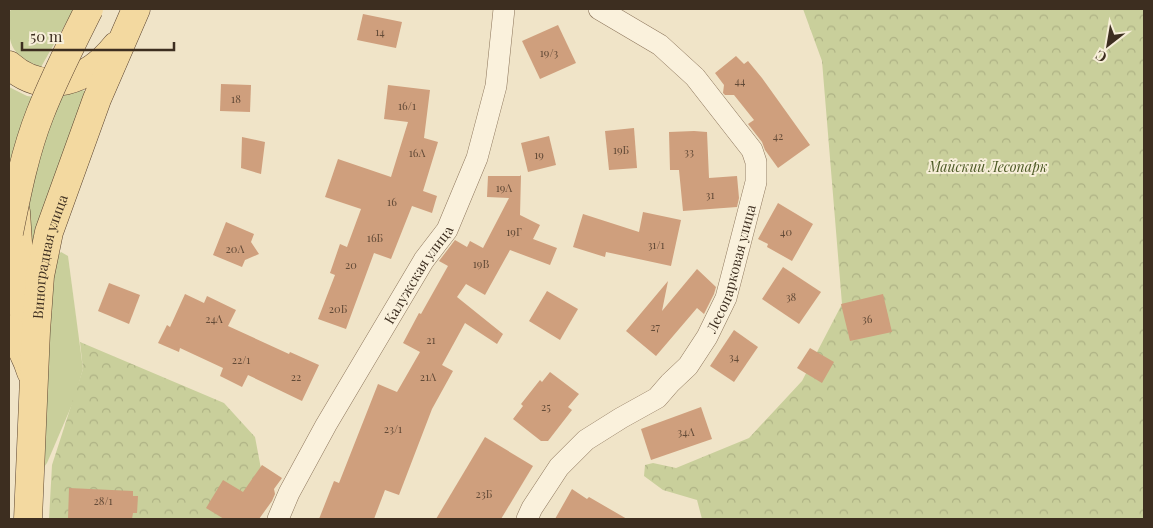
<svg xmlns="http://www.w3.org/2000/svg" width="1153" height="528" font-family="'Playfair Display',serif">
  <style>
    .grass { fill: #c9cf9b }
    .forest { fill: url(#forest-crowns) }
    .building { fill: #cf9f7d }
    .lines { fill: none; stroke-linecap: round; stroke-linejoin: round }
    .minor-casing { stroke: #8d765c; stroke-width: 22 }
    .primary-casing { stroke: #5b4430; stroke-width: 29 }
    .minor { stroke: #faf1dc; stroke-width: 21 }
    .primary { stroke: #f3d9a0; stroke-width: 28 }
    .primary-bridge-casing { stroke: #5b4430; stroke-width: 29; stroke-linecap: butt }
    .primary-bridge { stroke: #f3d9a0; stroke-width: 28 }
    .labels { text-anchor: middle; dominant-baseline: central; stroke-width: 4; stroke-linejoin: round; paint-order: stroke }
    .number-label { font-size: 11px; fill: #624a37 }
    .park-label { font-size: 14px; font-style: italic; fill: #4d5a26; stroke: #f7eed8 }
    .street-label { font-size: 14px; fill: #3d2e20; stroke: #f7eed8 }
  </style>
  <defs>
    <pattern id="forest-crowns" width="20" height="18" patternUnits="userSpaceOnUse" patternTransform="scale(1.25)"><rect width="20" height="18" fill="#c9cf9b"/><path d="M2 6a3 3 0 1 1 6 0M12 15a3 3 0 1 1 6 0" fill="none" stroke="#aeb285"/></pattern>
  </defs>
  <rect width="100%" height="100%" fill="#f0e4c8"/>
  <g class="grass">
    <path d="M11,9H74L41,67C21,59 9,52 9,28C9,21 8,15 11,9Z"/>
    <path d="M9,87L27,96L54,100L81,89L86,92L33,254L22,205L9,163Z"/>
    <path d="M61,252L68,256L83,369L74,400L47,463L44,467H41L44,328L58,255Z"/>
  </g>
  <g class="forest">
    <path d="M803,9H1144V519H702L697,500L663,490L644,476L645,465L653,463L676,468L749,438L802,381L842,304L822,61Z"/>
    <path d="M80,342L224,403L255,437L262,474L240,512L238,519H49L52,465L83,369Z"/>
  </g>
  <g class="building">
    <path d="M363,14L402,22L396,48L357,40Z"/>
    <path d="M558,25L576,63L540,79L522,41Z"/>
    <path d="M736,56L744,64L748,61L762,78L810,145L778,168L765,150L762,142L748,124L754,120L734,95H725L723,93L724,85L715,73Z"/>
    <path d="M221,84L251,85L250,112L220,111Z"/>
    <path d="M388,85L430,90L424,138L438,142L423,191L437,196L432,213L412,206L391,259L374,253L346,329L318,319L335,275L330,273L340,244L347,247L361,209L325,197L338,159L391,177L408,122L384,119Z"/>
    <path d="M634,128L637,168L609,170L605,131Z"/>
    <path d="M694,131L707,132L709,178L737,176L739,198L737,207L683,211L679,170H670L669,132Z"/>
    <path d="M549,136L556,165L528,172L521,143Z"/>
    <path d="M242,137L265,142L261,174L241,168Z"/>
    <path d="M521,175L520,215L540,225L533,239L557,248L550,265L510,250L485,295L466,284L457,297L503,334L497,344L465,323L442,365L453,371L432,409L399,495L385,490L374,519H319L334,481L339,483L378,384L397,392L420,352L403,343L419,313L421,314L448,266L439,261L455,240L467,247L470,241L483,248L509,198L487,197L488,176H520Z"/>
    <path d="M778,203L813,224L792,261L767,247L768,244L758,239Z"/>
    <path d="M643,212L681,220L671,266L606,252L605,257L573,247L583,214L639,232Z"/>
    <path d="M226,222L254,234L251,242L259,254L245,260L242,267L213,255Z"/>
    <path d="M783,267L821,292L799,324L762,299Z"/>
    <path d="M697,269L716,287L714,294L704,314L697,308L656,356L626,331L668,281L662,311Z"/>
    <path d="M109,283L140,295L129,324L98,311Z"/>
    <path d="M547,291L578,309L560,340L529,321Z"/>
    <path d="M185,294L204,303L207,296L236,310L228,326L289,354L290,352L319,365L302,401L248,375L242,387L220,376L223,368L180,348L179,352L158,343L167,325L170,327Z"/>
    <path d="M883,294L892,332L850,341L841,304Z"/>
    <path d="M734,330L758,347L734,382L710,366Z"/>
    <path d="M810,348L834,362L822,383L797,368Z"/>
    <path d="M550,372L579,394L568,407L572,410L548,441H541L513,419L523,406L521,404L540,380L542,382Z"/>
    <path d="M701,407L712,439L651,460L641,429Z"/>
    <path d="M485,437L533,466L501,519H436Z"/>
    <path d="M262,465L282,478L274,489L275,494L272,501L259,519H224L206,508L223,480L243,492Z"/>
    <path d="M69,488L133,491V496H138L137,513H133L132,519H68Z"/>
    <path d="M572,489L587,499L589,497L627,519H555Z"/>
  </g>
  <g class="lines">
    <g class="minor-casing">
      <g id="minor">
        <path id="s1" d="M278,519L289,493L326,425L424,260L447,230L477,158L496,86L504,9"/>
        <path id="s2" d="M527,519L532,508L559,467L586,440L621,418L657,398L670,383L688,366L707,337L726,298L756,182V162L752,150L695,77L660,45L599,9"/>
      </g>
    </g>
    <g class="primary-casing">
      <g id="primary">
        <path d="M9,65C45,97 88,81 116,46"/>
        <path d="M14,206L16,212L22,304L25,317"/>
        <path d="M9,329C19,343 26,356 31,372"/>
        <path id="s3" d="M28,519L36,331L40,276L49,232L97,99L136,9"/>
      </g>
    </g>
    <use href="#minor" class="minor"/>
    <use href="#primary" class="primary"/>
    <g class="primary-bridge-casing">
      <path id="primary-bridge" d="M9,233C17,193 25,152 40,114C54,78 72,43 89,9"/>
    </g>
    <use href="#primary-bridge" class="primary-bridge"/>
  </g>
  <g class="labels">
    <g class="number-label">
      <text x="380" y="31">14</text>
      <text x="549" y="52">19/3</text>
      <text x="740" y="80">44</text>
      <text x="236" y="98">18</text>
      <text x="407" y="105">16/1</text>
      <text x="778" y="135">42</text>
      <text x="621" y="149">19Б</text>
      <text x="689" y="151">33</text>
      <text x="417" y="152">16А</text>
      <text x="539" y="154">19</text>
      <text x="504" y="187">19А</text>
      <text x="710" y="194">31</text>
      <text x="392" y="201">16</text>
      <text x="514" y="231">19Г</text>
      <text x="786" y="231">40</text>
      <text x="375" y="237">16Б</text>
      <text x="656" y="244">31/1</text>
      <text x="235" y="248">20А</text>
      <text x="481" y="263">19В</text>
      <text x="351" y="264">20</text>
      <text x="791" y="296">38</text>
      <text x="338" y="308">20Б</text>
      <text x="214" y="318">24А</text>
      <text x="867" y="318">36</text>
      <text x="655" y="326">27</text>
      <text x="431" y="339">21</text>
      <text x="734" y="356">34</text>
      <text x="241" y="359">22/1</text>
      <text x="296" y="376">22</text>
      <text x="428" y="376">21А</text>
      <text x="546" y="406">25</text>
      <text x="393" y="428">23/1</text>
      <text x="686" y="431">34А</text>
      <text x="484" y="493">23Б</text>
      <text x="103" y="500">28/1</text>
    </g>
    <g class="park-label">
      <text x="988" y="166">Майский Лесопарк</text>
    </g>
    <g class="street-label">
      <text stroke="none"><textPath href="#s3" startOffset="264">Виноградная улица</textPath></text>
      <text stroke="none"><textPath href="#s2" startOffset="334">Лесопарковая улица</textPath></text>
      <text stroke="none"><textPath href="#s1" startOffset="282">Калужская улица</textPath></text>
    </g>
  </g>
  <rect width="1153" height="528" fill="none" stroke="#3d2e20" stroke-width="20"/>
  <g transform="translate(1108 45) rotate(211)" stroke="#f7eed8" stroke-width="4" paint-order="stroke">
  <path d="M0-4L9 19L0 12L-9 19Z" fill="#3d2e20"/>
  <text y="-8" font-size="14" font-weight="bold" text-anchor="middle" fill="#3d2e20">С</text>
  </g>
  <path d="M22 42v8h152v-8" fill="none" stroke="#3d2e20" stroke-width="2.5"/>
  <text x="30" y="42" font-size="15" fill="#3d2e20" stroke="#f7eed8" stroke-width="4" paint-order="stroke">50 m</text>
</svg>
